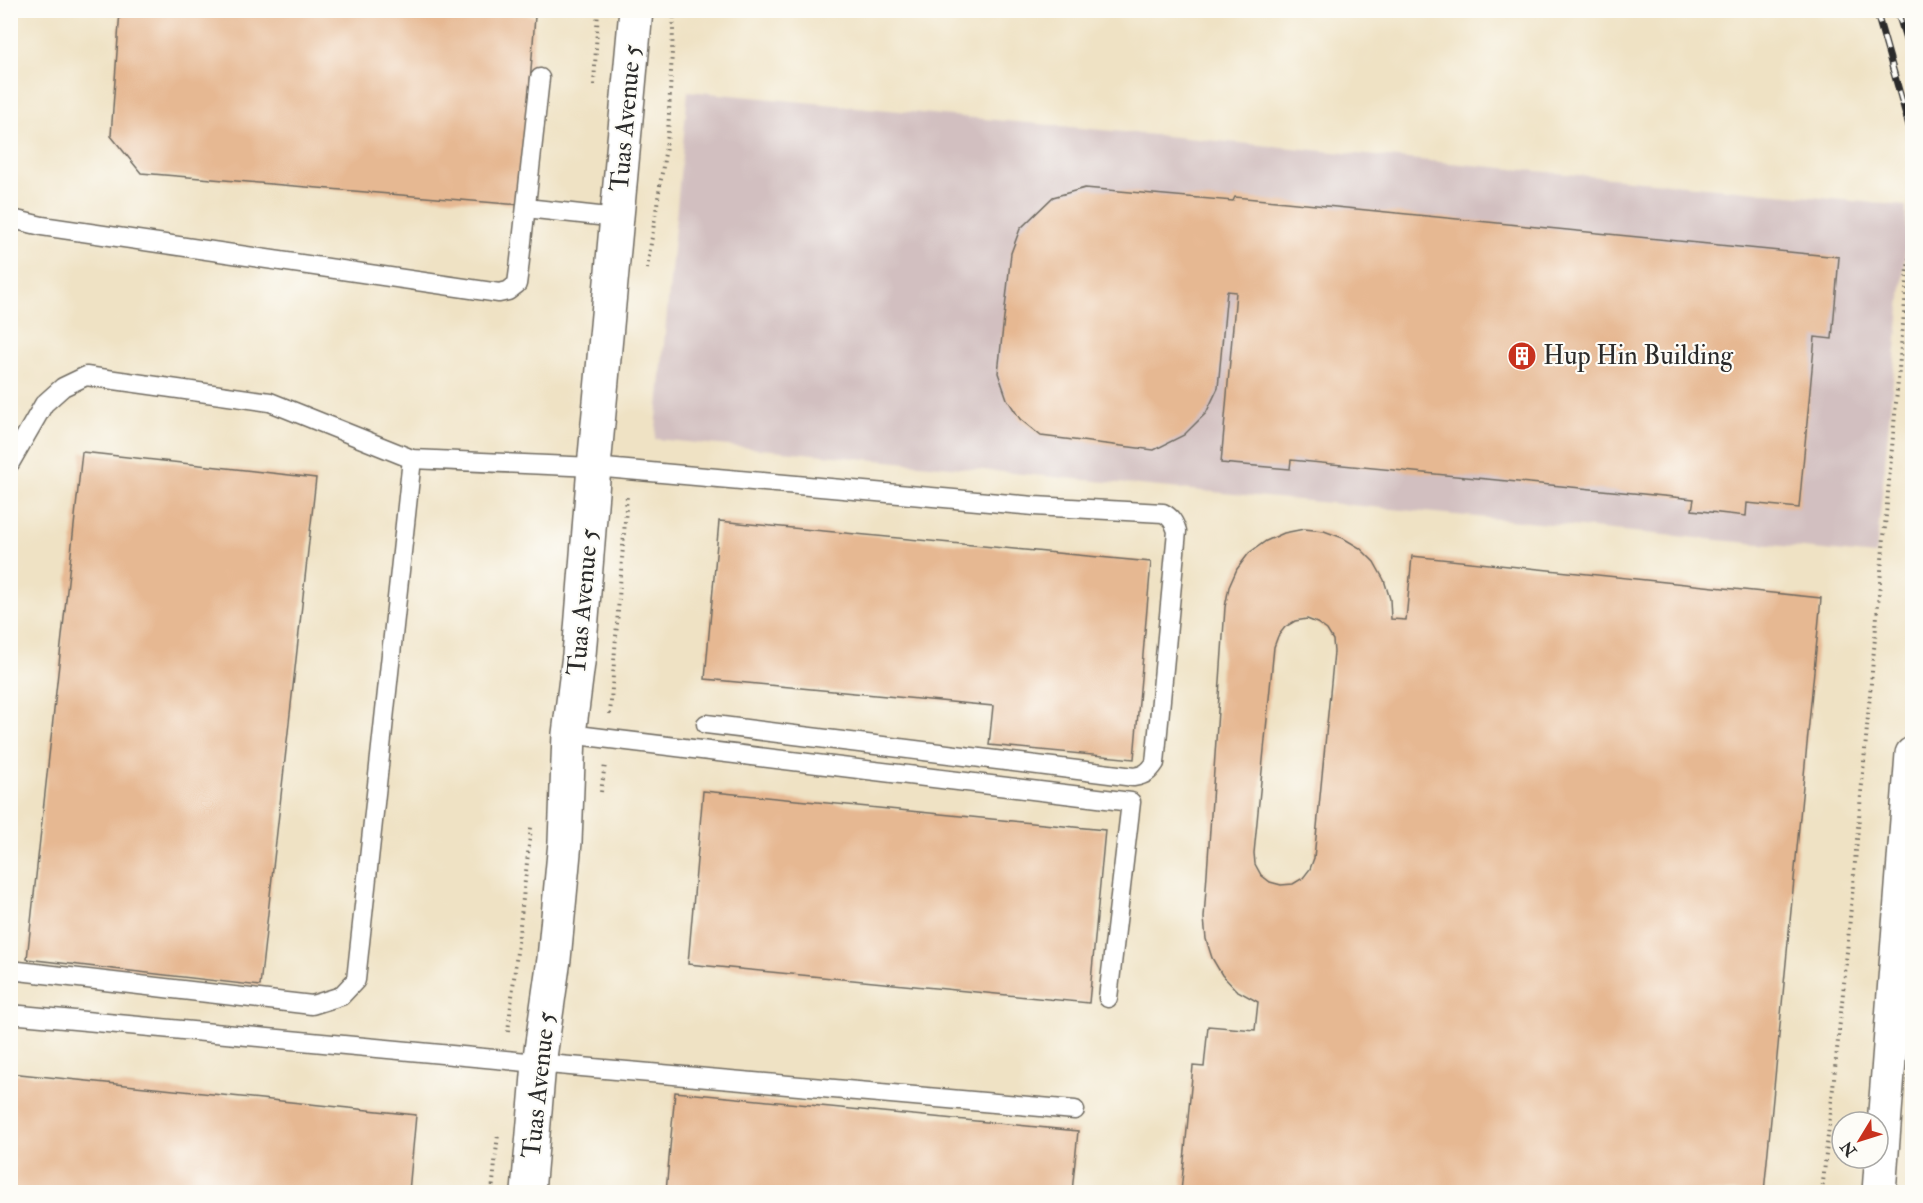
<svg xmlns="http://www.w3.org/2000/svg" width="1923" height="1203" font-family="'IM FELL Double Pica',serif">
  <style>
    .industrial { fill: #d2bfc0 }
    .building { fill: #e6b892; fill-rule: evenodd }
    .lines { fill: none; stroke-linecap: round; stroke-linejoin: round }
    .service-casing { stroke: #706b61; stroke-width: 21 }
    .minor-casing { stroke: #706b61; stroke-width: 36 }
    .primary-casing { stroke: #706b61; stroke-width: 36 }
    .path { stroke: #706b61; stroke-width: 4; stroke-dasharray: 1.5 4.5; stroke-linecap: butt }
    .service { stroke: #fff; stroke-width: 18 }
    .minor { stroke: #fff; stroke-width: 33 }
    .primary { stroke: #fff; stroke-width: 33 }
    .rail-casing { stroke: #2b2b2b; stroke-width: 7 }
    .rail { stroke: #fdfcf7; stroke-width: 4.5; stroke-dasharray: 14; stroke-linecap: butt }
    .labels { text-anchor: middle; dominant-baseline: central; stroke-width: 4.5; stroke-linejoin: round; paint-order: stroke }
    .street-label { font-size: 26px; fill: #2b2b2b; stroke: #fdfcf7 }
    .poi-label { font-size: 26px; fill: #2b2b2b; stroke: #fdfcf7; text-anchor: start }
  </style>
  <rect width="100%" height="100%" fill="#fdfcf7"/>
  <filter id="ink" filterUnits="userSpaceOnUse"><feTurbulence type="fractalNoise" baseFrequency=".0167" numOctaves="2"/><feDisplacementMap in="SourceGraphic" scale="12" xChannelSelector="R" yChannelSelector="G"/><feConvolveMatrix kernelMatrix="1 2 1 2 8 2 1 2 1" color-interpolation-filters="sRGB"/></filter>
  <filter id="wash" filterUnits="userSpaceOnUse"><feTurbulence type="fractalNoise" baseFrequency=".008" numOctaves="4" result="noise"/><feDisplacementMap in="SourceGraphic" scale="24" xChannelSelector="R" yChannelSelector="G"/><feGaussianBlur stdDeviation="1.35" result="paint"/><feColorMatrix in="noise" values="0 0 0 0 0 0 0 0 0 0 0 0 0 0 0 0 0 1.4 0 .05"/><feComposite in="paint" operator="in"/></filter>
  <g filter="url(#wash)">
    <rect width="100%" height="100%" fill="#efe2c4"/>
    <path class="industrial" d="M688,91L1906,206V246L1876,555L655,439Z"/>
    <g id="blocks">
      <g class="building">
        <path d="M120,10H472L535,16L521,205L141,173L111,136Z"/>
        <path d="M1085,188L1233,201L1235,197L1839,257L1832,339L1815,337L1799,508L1747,503L1746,516L1692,510L1694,499L1291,460L1290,469L1221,463L1236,292L1227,291L1218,388L1206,413L1184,435L1154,450L1041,436L1020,419L1007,399L998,373L1011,253L1020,229L1053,197Z"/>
        <path d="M82,452L316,478L260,986L27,959Z"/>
        <path d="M719,521L1151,562L1134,759L989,745L993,706L705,679Z"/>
        <path d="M1304,529L1324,531L1343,538L1360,548L1374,562L1384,580L1390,599L1391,619L1406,620L1412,556L1821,598L1764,1192H1181L1193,1066L1204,1067L1208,1026L1255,1030L1258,1002L1236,990L1222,975L1212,958L1206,939L1204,918L1225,607L1229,587L1237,569L1249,553L1266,541L1284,533ZM1307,619L1317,623L1327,630L1333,640L1334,652L1314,858L1310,869L1303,878L1293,884L1281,885L1270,882L1261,875L1255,864L1254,853L1274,647L1278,636L1285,627L1295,621Z"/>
        <path d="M703,791L1105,830L1089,1003L688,964Z"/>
        <path d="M10,1073L416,1115L409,1192H10Z"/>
        <path d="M675,1092L1078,1131L1072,1192H666Z"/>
      </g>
    </g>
  </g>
  <g filter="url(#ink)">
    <use href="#blocks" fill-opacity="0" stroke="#706b61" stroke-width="1.5"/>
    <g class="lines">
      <g class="service-casing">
        <g id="service">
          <path d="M526,208L617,218"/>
          <path d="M10,216L12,219L42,226L499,293L508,291L517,284L519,269L540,78"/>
          <path d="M10,463L44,404L63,387L86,376L270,402L412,459L594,467L1034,506L1163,513C1171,517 1174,522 1177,531L1155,763C1149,772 1145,775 1134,777L706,724"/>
          <path d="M569,734L1131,802L1108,998"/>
          <path d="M10,970L312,1005L341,996L356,980L412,459"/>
          <path d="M10,1014L570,1066L1075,1110"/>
        </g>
      </g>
      <g class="minor-casing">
        <path id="minor" d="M528,1192L539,1064L554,959L565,842L569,734L579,655L594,467L636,10"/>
      </g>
      <g class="primary-casing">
        <path id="primary" d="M1879,1192L1912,754"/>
      </g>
      <g class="path">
        <path d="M594,85L598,10"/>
        <path d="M647,269L668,134L674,10"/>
        <path d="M610,714L627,495"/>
        <path d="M601,792L605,764"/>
        <path d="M508,1032L531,827"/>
        <path d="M492,1192L498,1134"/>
        <path d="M1822,1192L1845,974L1910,246L1912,128"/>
      </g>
      <use href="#service" class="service"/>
      <use href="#minor" class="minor"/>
      <use href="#primary" class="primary"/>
      <g class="rail-casing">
        <g id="rail">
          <path d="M1876,10L1912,136"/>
          <path d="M1897,10L1912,58"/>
          <path d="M1912,1192V1182"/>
        </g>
      </g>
      <use href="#rail" class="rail"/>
    </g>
  </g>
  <defs>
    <g id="building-disc" transform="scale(1.5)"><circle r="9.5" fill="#c8321e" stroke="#fdfcf7"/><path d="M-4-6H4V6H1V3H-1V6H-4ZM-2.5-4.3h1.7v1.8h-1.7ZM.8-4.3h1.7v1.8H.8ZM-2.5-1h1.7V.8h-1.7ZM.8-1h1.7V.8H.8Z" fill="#fff"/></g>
  </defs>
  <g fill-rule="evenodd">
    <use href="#building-disc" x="1522" y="356"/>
  </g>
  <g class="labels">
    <g class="street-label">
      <text transform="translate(626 118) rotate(-85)">Tuas Avenue 5</text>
      <text transform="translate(583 602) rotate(-85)">Tuas Avenue 5</text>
      <text transform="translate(539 1085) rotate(-84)">Tuas Avenue 5</text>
    </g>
    <g class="poi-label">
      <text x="1543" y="356">Hup Hin Building</text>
    </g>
  </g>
  <rect width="1923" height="1203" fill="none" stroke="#fdfcf7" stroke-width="36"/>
  <g transform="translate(1860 1140) rotate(232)"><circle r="28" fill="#fdfcf7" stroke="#a9a8a5" stroke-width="1.5"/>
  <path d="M0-4.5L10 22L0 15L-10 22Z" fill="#c8321e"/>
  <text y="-9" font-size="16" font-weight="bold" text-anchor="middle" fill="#2b2b2b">N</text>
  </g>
</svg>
